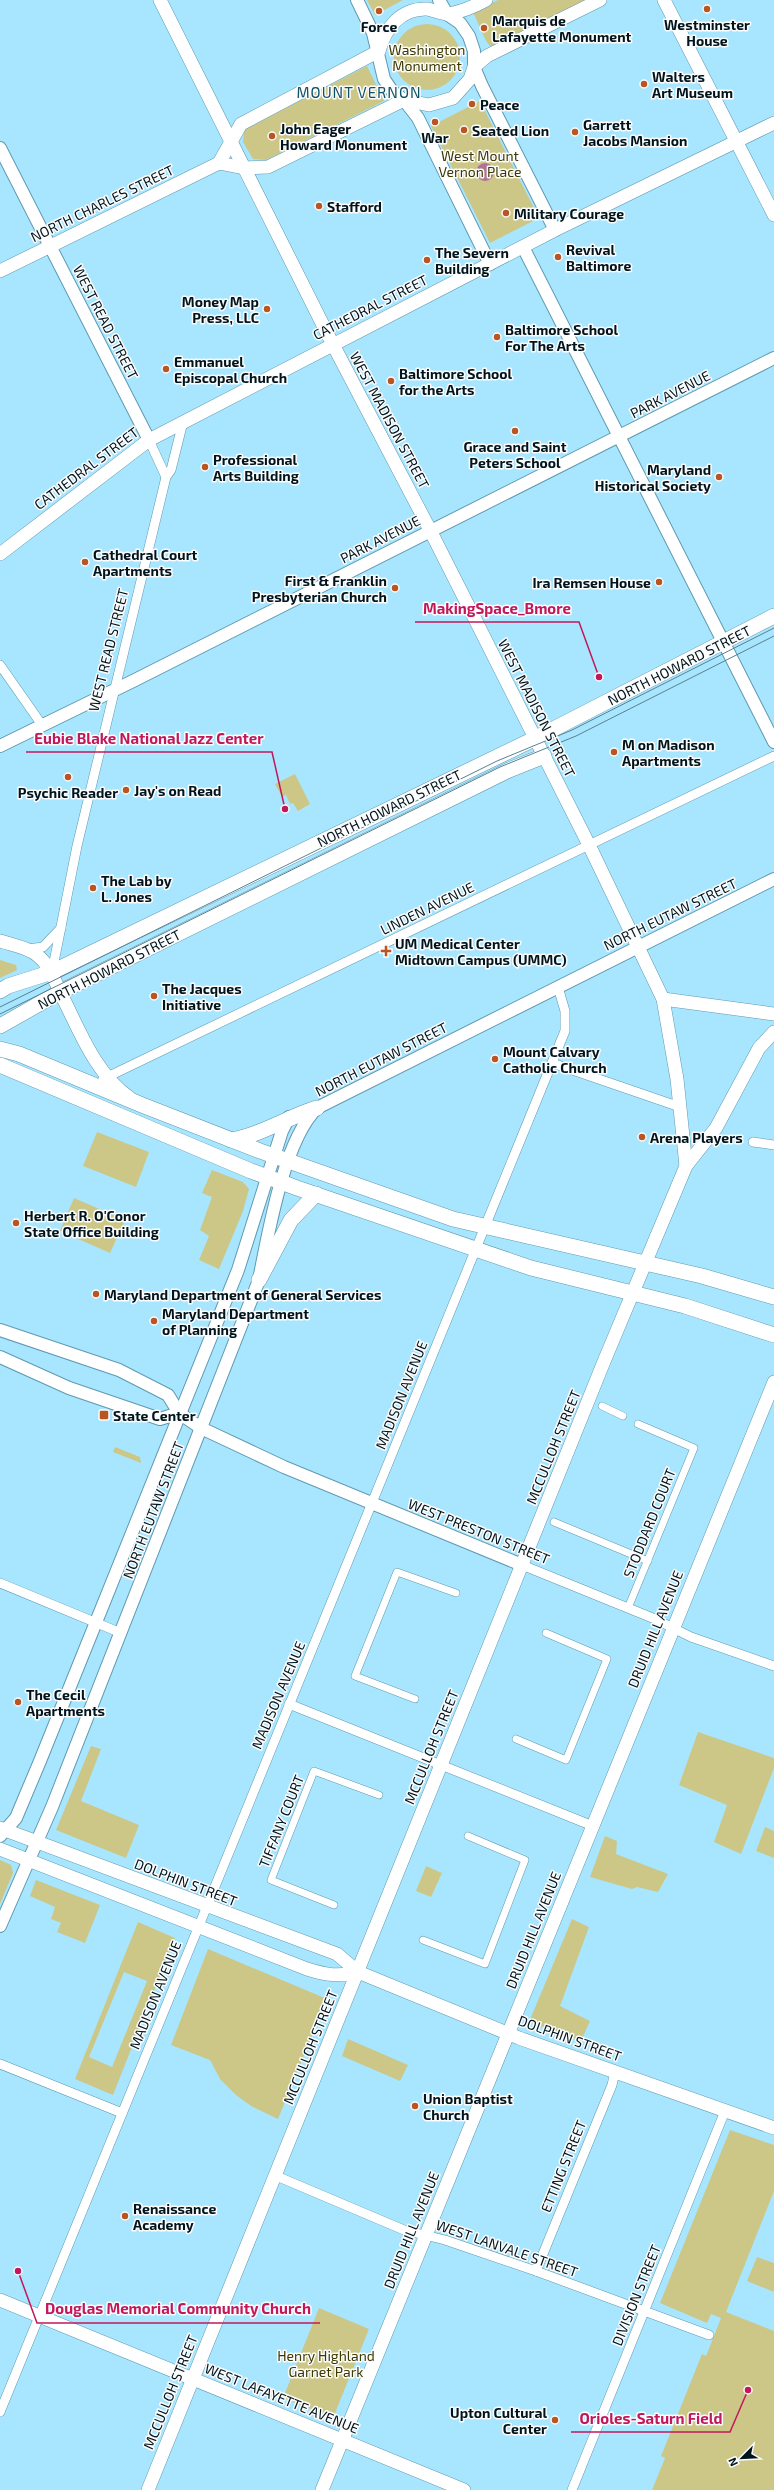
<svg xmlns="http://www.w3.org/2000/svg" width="774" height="2490" font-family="'Exo 2',sans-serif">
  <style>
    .green { fill: #ccc787; fill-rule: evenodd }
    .water { fill: #b17296 }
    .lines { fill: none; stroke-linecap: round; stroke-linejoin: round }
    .pedestrian-casing { stroke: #5e9ab1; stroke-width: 8 }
    .minor-casing { stroke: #5e9ab1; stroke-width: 10 }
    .tertiary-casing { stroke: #5e9ab1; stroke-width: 14 }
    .secondary-casing { stroke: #5e9ab1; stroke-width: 14 }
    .primary-casing { stroke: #5e9ab1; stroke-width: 16 }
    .pedestrian { stroke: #fff; stroke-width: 7 }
    .minor { stroke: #fff; stroke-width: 9 }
    .tertiary { stroke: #fff; stroke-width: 12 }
    .secondary { stroke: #fff; stroke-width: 13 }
    .primary { stroke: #fff; stroke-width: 15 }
    .tram { stroke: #578192; stroke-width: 1 }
    .poi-dot { fill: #b95522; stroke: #fcfcfc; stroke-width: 1.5 }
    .labels { text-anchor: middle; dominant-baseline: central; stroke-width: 3; stroke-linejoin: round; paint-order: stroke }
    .poi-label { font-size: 14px; font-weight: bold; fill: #00141d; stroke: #fcfcfc; text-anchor: start }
    .park-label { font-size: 14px; fill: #3d3800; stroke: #fcfcfc }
    .street-label { font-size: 14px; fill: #00141d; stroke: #fcfcfc }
    .neighbourhood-label { font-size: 15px; letter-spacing: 1px; fill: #0f5267; stroke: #fcfcfc }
    .leader { fill: none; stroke: #c2185b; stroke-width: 1.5 }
    .callout-dot { fill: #c2185b; stroke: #fcfcfc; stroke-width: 1.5 }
    .callout-label { font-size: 15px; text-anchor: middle; font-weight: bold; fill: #c2185b; stroke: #fcfcfc; stroke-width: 3; stroke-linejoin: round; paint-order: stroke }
  </style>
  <rect width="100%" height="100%" fill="#a8e6ff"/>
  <g class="green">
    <path d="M367,0H403L375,15Z"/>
    <path d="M498,0H586L491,47L486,41L473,12Z"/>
    <circle cx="427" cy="57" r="33"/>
    <path d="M367,66L384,101L266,160L253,159L243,142L244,130Z"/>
    <path d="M480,101L539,218L490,243L431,126Z"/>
    <path d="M295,774L310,804L298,811L293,803L290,804L286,795L282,797L275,784Z"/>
    <path d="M0,960L16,965L17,970L0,978Z"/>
    <path d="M97,1132L149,1152L136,1187L83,1166Z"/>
    <path d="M212,1170L243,1182L249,1189L243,1211L219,1269L199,1260L209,1236L200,1230L212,1197L202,1193Z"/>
    <path d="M74,1198L125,1220L110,1253L60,1231Z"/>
    <path d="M115,1447L140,1457L141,1463L113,1452Z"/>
    <path d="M698,1732L774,1758V1768L741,1854L714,1842L727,1805L679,1785Z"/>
    <path d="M91,1746L101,1749L81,1801L139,1825L126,1858L56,1830Z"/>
    <path d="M765,1827L774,1831V1858L756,1851Z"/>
    <path d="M605,1836L617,1841L616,1854L668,1874L658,1892L637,1887L632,1889L590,1877Z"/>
    <path d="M0,1860L11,1865L13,1873L0,1904Z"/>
    <path d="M426,1866L442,1873L431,1897L416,1891Z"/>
    <path d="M36,1880L100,1905L85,1943L57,1932L61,1923L51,1919L55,1907L30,1896Z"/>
    <path d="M572,1919L589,1927L560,2006L590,2021L581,2041L529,2022Z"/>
    <path d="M138,1922L175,1938L113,2095L75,2079ZM124,1972L147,1981L112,2067L89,2057Z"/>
    <path d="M208,1949L327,1999L278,2119L251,2106L236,2095L220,2079L210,2060L171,2045Z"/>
    <path d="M348,2039L408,2065L400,2081L342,2056Z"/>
    <path d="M730,2130L774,2145V2191L726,2312L774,2331V2490H652L665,2458L661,2456L702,2354L706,2356L721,2318L711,2314L707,2323L660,2303Z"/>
    <path d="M757,2257L774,2263V2292L747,2281Z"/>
    <path d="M319,2308L369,2329L333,2418L283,2398Z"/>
  </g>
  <circle class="water" cx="485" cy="172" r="9"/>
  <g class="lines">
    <g class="pedestrian-casing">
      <g id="pedestrian">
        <path d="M602,1406L623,1416"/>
        <path d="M554,1522L648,1561"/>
        <path d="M628,1608L694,1448L638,1424"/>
        <path d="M415,1699L355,1676L397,1572L456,1593"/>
        <path d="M516,1739L566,1760L607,1659L546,1633"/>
        <path d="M334,1905L271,1880L314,1771L379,1795"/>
        <path d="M423,1940L485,1964L525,1860L468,1836"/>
      </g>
    </g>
    <g class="minor-casing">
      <g id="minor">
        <path d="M149,440L166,477"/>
        <path d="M0,665L42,725"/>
        <path d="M28,949L43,947L61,928"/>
        <path d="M52,972L77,846L166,477L171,470L183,422"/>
        <path d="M552,1063L680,1107"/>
        <path d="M103,1079L774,756"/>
        <path d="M753,1142L774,1145"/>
        <path d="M522,1565L655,1619L691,1637L774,1666"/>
        <path d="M0,1583L121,1633"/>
        <path d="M289,1704L593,1826"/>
        <path d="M0,2064L122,2113"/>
        <path d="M274,2175L404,2230L445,2240L536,2271L709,2335"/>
        <path d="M536,2271L612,2085L615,2072"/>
        <path d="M0,2412L565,1031V1011L558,987"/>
        <path d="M572,2490L725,2111"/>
      </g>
    </g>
    <g class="tertiary-casing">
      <g id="tertiary">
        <path d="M357,0L373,33L384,79L392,91L404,100L418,118L490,264"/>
        <path d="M439,0L447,14L460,23L469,36L474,51V67L482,86L555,230"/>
        <path d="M0,148L149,440"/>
        <path d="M523,247L774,742"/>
        <path d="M0,746L133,681L774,358"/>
        <path d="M0,1330L119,1370L168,1395L179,1413L201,1428L284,1467L522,1565"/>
        <path d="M0,1357L69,1388L160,1419L179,1413"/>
        <path d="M0,1836L16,1818L40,1761L238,1270L282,1131L289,1117"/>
        <path d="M0,1926L52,1807L259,1280C268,1234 284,1140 317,1108L774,879"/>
      </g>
    </g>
    <g class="secondary-casing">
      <g id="secondary">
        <path d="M160,0L328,335L430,530L589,845L663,999L677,1079L686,1166"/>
        <path d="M664,0L774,215"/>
        <path d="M219,163L244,168L268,167L404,100L429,105L453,98L470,79L474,67L487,56L600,0"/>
        <path d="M219,163L241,124L379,51C385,28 401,8 427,9C434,10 442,14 448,14C461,12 475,6 486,0"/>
        <path d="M0,271L219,163"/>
        <path d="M0,554L149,440L555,230L774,123"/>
        <path d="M0,941C12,945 27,947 37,955C51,966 54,980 61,994C79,1029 95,1074 130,1098"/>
        <path d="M663,999L774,1014"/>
        <path d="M0,1828L337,1954L358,1972L519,2038L774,2128"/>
        <path d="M0,1849L307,1969C326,1975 339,1977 358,1972"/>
        <path d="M0,2300L464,2490"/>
        <path d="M148,2490L605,1359L686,1166L716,1128L759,1048L774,1032"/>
        <path d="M322,2490L774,1382"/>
      </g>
    </g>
    <g class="primary-casing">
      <g id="primary">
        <path d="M0,991L8,986L52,972L534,739L774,616"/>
        <path d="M0,1026L60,992L509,770L544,756"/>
        <path d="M0,1049L19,1054L142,1105L260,1151L453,1219L702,1276L774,1297"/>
        <path d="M0,1065L251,1171L297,1188L531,1268L685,1306L774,1335"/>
        <path d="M231,1140C261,1135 288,1117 317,1108"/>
        <path d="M259,1280L291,1220L316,1194"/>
      </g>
    </g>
    <use href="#pedestrian" class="pedestrian"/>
    <use href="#minor" class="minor"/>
    <use href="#tertiary" class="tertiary"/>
    <use href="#secondary" class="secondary"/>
    <use href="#primary" class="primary"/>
    <g class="tram">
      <path d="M0,1007L497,761L572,730L774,628"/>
      <path d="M0,1014L500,767L576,736L774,636"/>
    </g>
  </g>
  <g class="poi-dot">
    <circle cx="707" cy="9" r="4"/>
    <circle cx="379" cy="11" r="4"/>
    <circle cx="484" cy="28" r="4"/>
    <circle cx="644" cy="84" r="4"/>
    <circle cx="472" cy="104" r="4"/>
    <circle cx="435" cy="122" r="4"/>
    <circle cx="464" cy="130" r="4"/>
    <circle cx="575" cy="132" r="4"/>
    <circle cx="272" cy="136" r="4"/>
    <circle cx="319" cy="206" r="4"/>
    <circle cx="506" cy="213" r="4"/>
    <circle cx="558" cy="257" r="4"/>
    <circle cx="427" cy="260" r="4"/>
    <circle cx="267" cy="309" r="4"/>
    <circle cx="497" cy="337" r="4"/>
    <circle cx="166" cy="369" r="4"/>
    <circle cx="391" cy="381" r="4"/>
    <circle cx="515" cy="431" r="4"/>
    <circle cx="205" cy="467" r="4"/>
    <circle cx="719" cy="477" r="4"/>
    <circle cx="85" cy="562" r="4"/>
    <circle cx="659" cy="582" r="4"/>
    <circle cx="395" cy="588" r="4"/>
    <circle cx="614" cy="752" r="4"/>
    <circle cx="68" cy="777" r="4"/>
    <circle cx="126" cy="790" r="4"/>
    <circle cx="93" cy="888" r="4"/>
    <path d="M384 945h4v4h4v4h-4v4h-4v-4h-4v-4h4z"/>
    <circle cx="154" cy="996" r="4"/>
    <circle cx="495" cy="1059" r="4"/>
    <circle cx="642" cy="1137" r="4"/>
    <circle cx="16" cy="1223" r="4"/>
    <circle cx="96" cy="1294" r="4"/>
    <circle cx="154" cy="1321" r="4"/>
    <rect x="99" y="1410" width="10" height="10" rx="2"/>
    <circle cx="18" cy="1702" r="4"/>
    <circle cx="415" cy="2106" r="4"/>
    <circle cx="125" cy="2216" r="4"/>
    <circle cx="555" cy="2420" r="4"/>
  </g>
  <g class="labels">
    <g class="poi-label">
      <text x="492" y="20">Marquis de<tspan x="492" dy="16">Lafayette Monument</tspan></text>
      <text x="707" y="24" text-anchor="middle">Westminster<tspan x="707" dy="16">House</tspan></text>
      <text x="379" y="26" text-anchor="middle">Force</text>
      <text x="652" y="76">Walters<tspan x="652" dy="16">Art Museum</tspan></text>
      <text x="480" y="104">Peace</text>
      <text x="583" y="124">Garrett<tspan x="583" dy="16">Jacobs Mansion</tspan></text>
      <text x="280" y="128">John Eager<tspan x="280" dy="16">Howard Monument</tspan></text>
      <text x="472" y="130">Seated Lion</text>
      <text x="435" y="137" text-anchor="middle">War</text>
      <text x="327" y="206">Stafford</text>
      <text x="514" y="213">Military Courage</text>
      <text x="566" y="249">Revival<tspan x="566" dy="16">Baltimore</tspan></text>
      <text x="435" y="252">The Severn<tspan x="435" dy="16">Building</tspan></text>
      <text x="259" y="301" text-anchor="end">Money Map<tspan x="259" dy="16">Press, LLC</tspan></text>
      <text x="505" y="329">Baltimore School<tspan x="505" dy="16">For The Arts</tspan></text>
      <text x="174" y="361">Emmanuel<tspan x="174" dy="16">Episcopal Church</tspan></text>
      <text x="399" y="373">Baltimore School<tspan x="399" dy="16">for the Arts</tspan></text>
      <text x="515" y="446" text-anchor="middle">Grace and Saint<tspan x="515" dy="16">Peters School</tspan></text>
      <text x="213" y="459">Professional<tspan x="213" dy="16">Arts Building</tspan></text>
      <text x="711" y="469" text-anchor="end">Maryland<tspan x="711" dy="16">Historical Society</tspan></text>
      <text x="93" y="554">Cathedral Court<tspan x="93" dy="16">Apartments</tspan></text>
      <text x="387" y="580" text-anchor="end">First &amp; Franklin<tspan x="387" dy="16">Presbyterian Church</tspan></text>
      <text x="651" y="582" text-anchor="end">Ira Remsen House</text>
      <text x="622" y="744">M on Madison<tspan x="622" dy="16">Apartments</tspan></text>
      <text x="134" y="790">Jay's on Read</text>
      <text x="68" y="792" text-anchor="middle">Psychic Reader</text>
      <text x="101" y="880">The Lab by<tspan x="101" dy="16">L. Jones</tspan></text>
      <text x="395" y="943">UM Medical Center<tspan x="395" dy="16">Midtown Campus (UMMC)</tspan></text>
      <text x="162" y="988">The Jacques<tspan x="162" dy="16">Initiative</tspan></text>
      <text x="503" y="1051">Mount Calvary<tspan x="503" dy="16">Catholic Church</tspan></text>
      <text x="650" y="1137">Arena Players</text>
      <text x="24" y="1215">Herbert R. O'Conor<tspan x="24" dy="16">State Office Building</tspan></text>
      <text x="104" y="1294">Maryland Department of General Services</text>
      <text x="162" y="1313">Maryland Department<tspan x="162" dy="16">of Planning</tspan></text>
      <text x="113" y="1415">State Center</text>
      <text x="26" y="1694">The Cecil<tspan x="26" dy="16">Apartments</tspan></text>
      <text x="423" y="2098">Union Baptist<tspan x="423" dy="16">Church</tspan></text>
      <text x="133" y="2208">Renaissance<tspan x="133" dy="16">Academy</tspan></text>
      <text x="547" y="2412" text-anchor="end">Upton Cultural<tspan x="547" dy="16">Center</tspan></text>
    </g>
    <g class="park-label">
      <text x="427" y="49">Washington<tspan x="427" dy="16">Monument</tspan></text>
      <text x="480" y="155">West Mount<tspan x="480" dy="16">Vernon Place</tspan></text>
      <text x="326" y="2355">Henry Highland<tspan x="326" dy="16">Garnet Park</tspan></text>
    </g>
    <g class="street-label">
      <text transform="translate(102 203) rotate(-26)">NORTH CHARLES STREET</text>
      <text transform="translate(370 307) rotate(-27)">CATHEDRAL STREET</text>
      <text transform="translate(106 322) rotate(63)">WEST READ STREET</text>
      <text transform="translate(670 394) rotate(-27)">PARK AVENUE</text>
      <text transform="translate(390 420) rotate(62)">WEST MADISON STREET</text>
      <text transform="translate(86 468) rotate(-37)">CATHEDRAL STREET</text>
      <text transform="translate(380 539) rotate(-27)">PARK AVENUE</text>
      <text transform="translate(108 650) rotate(-76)">WEST READ STREET</text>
      <text transform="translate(679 665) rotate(-27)">NORTH HOWARD STREET</text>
      <text transform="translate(537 708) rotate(63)">WEST MADISON STREET</text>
      <text transform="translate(389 808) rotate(-26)">NORTH HOWARD STREET</text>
      <text transform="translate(427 908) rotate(-26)">LINDEN AVENUE</text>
      <text transform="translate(670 914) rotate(-26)">NORTH EUTAW STREET</text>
      <text transform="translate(109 969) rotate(-27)">NORTH HOWARD STREET</text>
      <text transform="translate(381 1059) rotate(-27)">NORTH EUTAW STREET</text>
      <text transform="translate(401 1395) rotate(-68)">MADISON AVENUE</text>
      <text transform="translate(553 1447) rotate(-68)">MCCULLOH STREET</text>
      <text transform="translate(153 1510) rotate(-69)">NORTH EUTAW STREET</text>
      <text transform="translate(649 1523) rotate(-68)">STODDARD COURT</text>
      <text transform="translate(479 1531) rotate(22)">WEST PRESTON STREET</text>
      <text transform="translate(655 1629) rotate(-68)">DRUID HILL AVENUE</text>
      <text transform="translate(278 1695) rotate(-67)">MADISON AVENUE</text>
      <text transform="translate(431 1747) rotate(-68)">MCCULLOH STREET</text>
      <text transform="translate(281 1821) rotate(-68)">TIFFANY COURT</text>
      <text transform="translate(186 1882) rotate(21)">DOLPHIN STREET</text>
      <text transform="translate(533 1930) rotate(-68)">DRUID HILL AVENUE</text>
      <text transform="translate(155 1995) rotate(-68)">MADISON AVENUE</text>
      <text transform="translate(570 2038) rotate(20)">DOLPHIN STREET</text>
      <text transform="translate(310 2047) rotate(-68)">MCCULLOH STREET</text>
      <text transform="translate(563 2166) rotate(-68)">ETTING STREET</text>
      <text transform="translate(411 2230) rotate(-68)">DRUID HILL AVENUE</text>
      <text transform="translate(507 2248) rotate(19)">WEST LANVALE STREET</text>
      <text transform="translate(636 2295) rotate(-68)">DIVISION STREET</text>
      <text transform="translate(170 2392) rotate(-68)">MCCULLOH STREET</text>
      <text transform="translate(282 2398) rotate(22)">WEST LAFAYETTE AVENUE</text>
    </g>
    <g class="neighbourhood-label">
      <text x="359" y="92">MOUNT VERNON</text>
    </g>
  </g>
  <path class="leader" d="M599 677L579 622H415M285 809L272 752H26M18 2271L37 2323H320M748 2390L730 2432H571"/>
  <g class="callout-dot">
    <circle cx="599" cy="677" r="4"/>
    <circle cx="285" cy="809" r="4"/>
    <circle cx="18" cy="2271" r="4"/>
    <circle cx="748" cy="2390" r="4"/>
  </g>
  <g class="callout-label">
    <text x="497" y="614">MakingSpace_Bmore</text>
    <text x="149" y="744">Eubie Blake National Jazz Center</text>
    <text x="178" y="2314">Douglas Memorial Community Church</text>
    <text x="651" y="2424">Orioles-Saturn Field</text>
  </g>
  <g transform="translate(742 2458) rotate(246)" stroke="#fcfcfc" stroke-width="3" paint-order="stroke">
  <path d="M0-3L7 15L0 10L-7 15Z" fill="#00141d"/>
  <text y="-6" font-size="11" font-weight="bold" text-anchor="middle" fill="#00141d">N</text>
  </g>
</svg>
